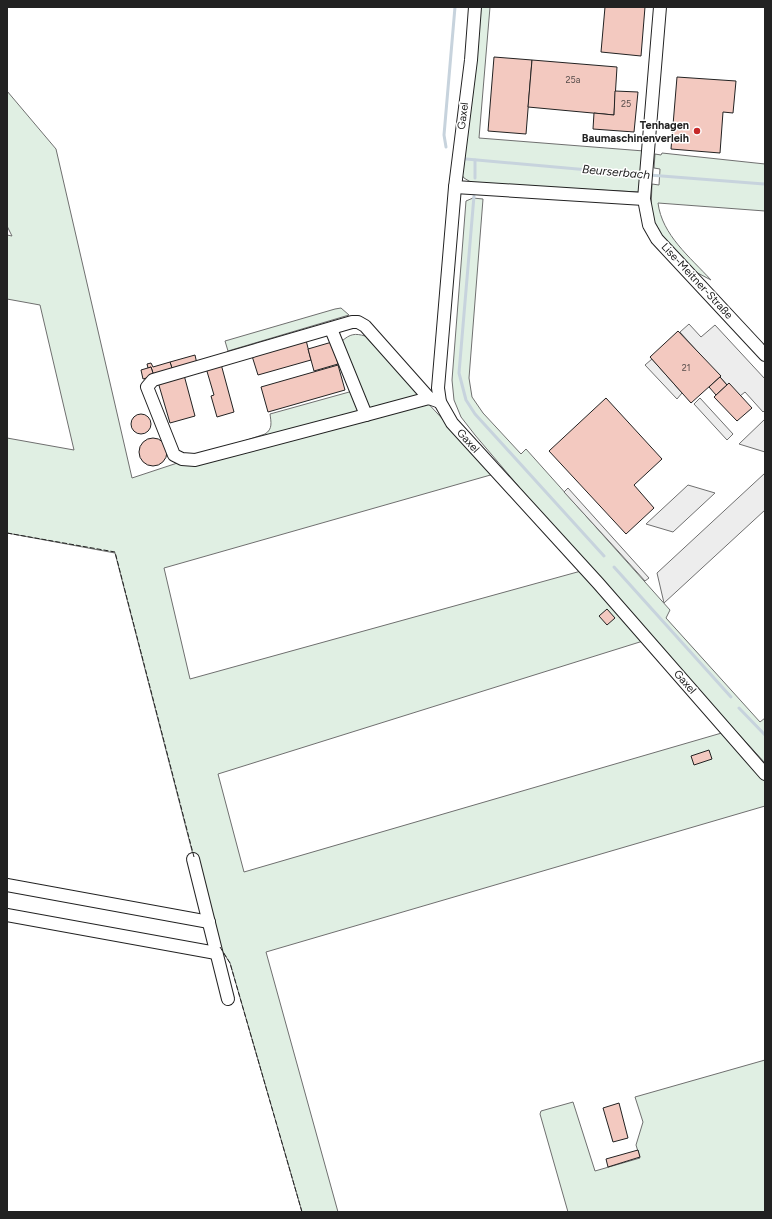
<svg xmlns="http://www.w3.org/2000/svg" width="772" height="1219" font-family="Figtree,sans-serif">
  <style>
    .green { fill: #e0efe3; stroke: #6f6f6f }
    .parking { fill: #ededed; stroke: #6f6f6f }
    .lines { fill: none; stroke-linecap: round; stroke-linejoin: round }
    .stream { stroke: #c7d3dd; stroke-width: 3 }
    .building { fill: #f3c9c0; stroke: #222 }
    .minor-casing { stroke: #222; stroke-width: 14 }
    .minor { stroke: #fff; stroke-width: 12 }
    .fence { stroke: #222; stroke-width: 1; stroke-dasharray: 5 2; stroke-linecap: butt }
    .poi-dot { fill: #c62828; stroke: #fff; stroke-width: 1.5 }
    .labels { text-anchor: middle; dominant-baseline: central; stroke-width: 3; stroke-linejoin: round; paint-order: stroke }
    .number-label { font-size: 9px; fill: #564c4a }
    .street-label { font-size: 11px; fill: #222; stroke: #fff }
    .poi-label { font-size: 11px; font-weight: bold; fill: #222; stroke: #fff; text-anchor: end }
    .water-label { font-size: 12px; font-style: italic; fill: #222; stroke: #fff }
  </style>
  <rect width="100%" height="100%" fill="#fff"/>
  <g class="green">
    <path d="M479,7H490L479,138L644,151L639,192L474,184L464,178L460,172Z"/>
    <path d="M7,91L56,149L132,478L265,434C273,429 271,422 270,414L360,389L342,341C350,334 355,333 365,336L494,474L164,568L190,679L581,571L643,641L218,774L244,872L725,732L765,776V806L266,952L338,1212H302L230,963L215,940L115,553L7,533V438L74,450L40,305L7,299V235L12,236L7,226Z"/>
    <path d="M662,153L765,164V211L658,203C662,235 690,257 711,280L692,270L661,235L654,223L651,208L652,184L659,185L660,169L654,168L655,154L661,155Z"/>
    <path d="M473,198L483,199L469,378L472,397L483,413L521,454L526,449L670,610L666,618L760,722L765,718V763L592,573L475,435L461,417L454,400L452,380L466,201Z"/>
    <path d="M341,308L349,315L228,351L225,341L335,309Z"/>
    <path d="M765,1060V1212H568L540,1114L541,1111L573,1102L595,1171L640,1158L636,1145L643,1122L635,1097Z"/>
  </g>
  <g class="parking">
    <path d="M689,324L701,337L715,325L765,379V410L763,412L745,392L740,396L727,385L680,332Z"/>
    <path d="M652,359L682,393L677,399L645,365Z"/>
    <path d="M700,398L733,434L727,440L694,404Z"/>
    <path d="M765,419V452L739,444Z"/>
    <path d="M765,473V510L664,603L657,573Z"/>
    <path d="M688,485L715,493L673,532L646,524Z"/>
    <path d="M568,488L649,578L645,581L618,551L564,492Z"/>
  </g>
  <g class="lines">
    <g class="stream">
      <path d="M446,147L444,135L455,7"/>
      <path d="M466,159L644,175"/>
      <path d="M475,160V178"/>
      <path d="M649,175L765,184"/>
      <path d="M474,196L459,373L466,400L475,414L604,556"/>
      <path d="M614,567L731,697"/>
      <path d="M739,708L765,735"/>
    </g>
  </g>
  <g class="building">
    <path d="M605,7H645L641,56L601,52Z"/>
    <path d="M494,57L532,60L526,134L488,131Z"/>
    <path d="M532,60L617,67L614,115L528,107Z"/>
    <path d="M677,77L736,81L733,113L723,112L720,153L671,149Z"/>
    <path d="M615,91L638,92L634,132L593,129L594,113L614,115Z"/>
    <path d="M678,331L721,376L691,403L650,357Z"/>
    <path d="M306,340L311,360L258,375L252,356Z"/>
    <path d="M332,342L338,364L314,371L308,349Z"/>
    <path d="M195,355L197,364L173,372L170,362Z"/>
    <path d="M170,362L173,371L154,376L151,367L148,368L147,364L151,363L153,367Z"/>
    <path d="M221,364L234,412L217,417L211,396L214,395L206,368Z"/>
    <path d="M338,365L345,390L268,412L261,387Z"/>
    <path d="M151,367L154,376L143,379L141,370Z"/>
    <path d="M184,375L195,416L170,423L158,382Z"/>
    <path d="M720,377L727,385L716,395L709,387Z"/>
    <path d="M729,383L752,408L737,421L714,397Z"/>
    <path d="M606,398L662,459L634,485L654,508L626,534L549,451Z"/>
    <circle cx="141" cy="424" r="10"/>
    <circle cx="153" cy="452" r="14"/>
    <path d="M607,609L615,618L607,625L599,616Z"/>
    <path d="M709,750L712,759L694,765L691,756Z"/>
    <path d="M619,1103L628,1138L613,1142L603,1108Z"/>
    <path d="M638,1150L640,1157L608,1167L606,1159Z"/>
  </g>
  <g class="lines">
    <g class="minor-casing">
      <g id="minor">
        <path d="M475,7L471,60L455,187L438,388L440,402L452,423L598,583L765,774"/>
        <path d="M660,7L644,199L649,225L657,239L765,355"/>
        <path d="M455,187L644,199"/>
        <path d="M331,329L366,415L429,398"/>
        <path d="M366,415L195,460L182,459L174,455L147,387L153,380L352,322H358L365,326L429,398L440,402"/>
        <path d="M193,859L228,999"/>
        <path d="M7,885L209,922"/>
        <path d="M7,915L216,953"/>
      </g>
    </g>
    <use href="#minor" class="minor"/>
    <g class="fence">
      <path d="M7,533L115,552L194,857"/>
      <path d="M220,947L230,963L302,1212"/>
    </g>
  </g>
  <circle class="poi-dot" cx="697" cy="131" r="4"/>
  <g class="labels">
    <g class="number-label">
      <text x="573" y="79">25a</text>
      <text x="626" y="103">25</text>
      <text x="686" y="367">21</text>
    </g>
    <g class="street-label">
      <text transform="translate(463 116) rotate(-83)">Gaxel</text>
      <text transform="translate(697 281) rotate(47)">Lise-Meitner-Straße</text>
      <text transform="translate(468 441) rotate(48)">Gaxel</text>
      <text transform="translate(685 682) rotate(49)">Gaxel</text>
    </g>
    <g class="poi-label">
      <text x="689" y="125">Tenhagen<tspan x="689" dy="13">Baumaschinenverleih</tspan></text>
    </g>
    <g class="water-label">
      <text transform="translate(616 172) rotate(5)">Beurserbach</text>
    </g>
  </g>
  <rect width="772" height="1219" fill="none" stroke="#222222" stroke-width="16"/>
</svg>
